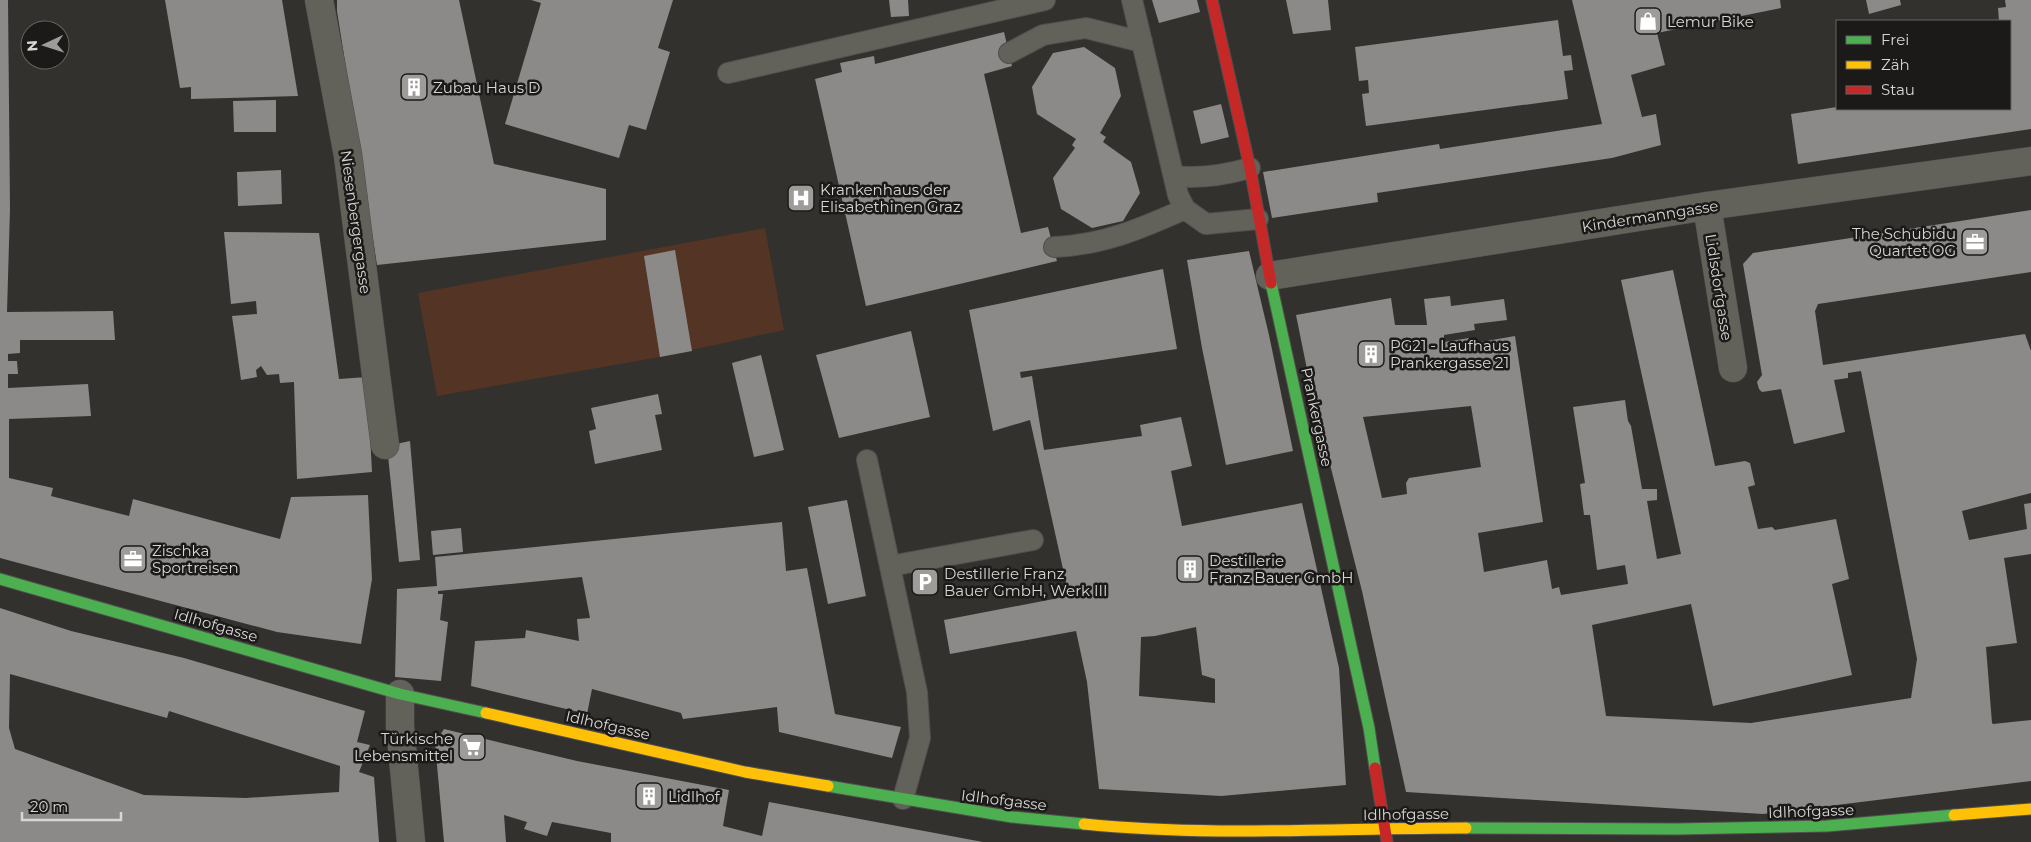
<svg xmlns="http://www.w3.org/2000/svg" width="2031" height="842" font-family="Montserrat,sans-serif">
  <style>
    .green { fill: #543424 }
    .building { fill: #8c8a88; fill-rule: evenodd }
    .lines { fill: none; stroke-linecap: round; stroke-linejoin: round }
    .lane-casing { stroke: #504f4d; stroke-width: 22 }
    .street-casing { stroke: #504f4d; stroke-width: 29 }
    .fast-casing { stroke: #504f4d; stroke-width: 13 }
    .slow-casing { stroke: #504f4d; stroke-width: 13 }
    .jam-casing { stroke: #504f4d; stroke-width: 13 }
    .lane { stroke: #62615a; stroke-width: 20 }
    .street { stroke: #62615a; stroke-width: 28 }
    .fast { stroke: #4caf50; stroke-width: 11 }
    .slow { stroke: #ffc107; stroke-width: 11 }
    .jam { stroke: #c62828; stroke-width: 11 }
    .labels { text-anchor: middle; dominant-baseline: central; stroke-width: 5; stroke-linejoin: round; paint-order: stroke }
    .poi-label { font-size: 15px; fill: #d7d6d3; stroke: #1b1a18; text-anchor: start }
    .street-label { font-size: 15px; fill: #d7d6d3; stroke: #1b1a18 }
  </style>
  <rect width="100%" height="100%" fill="#33312e"/>
  <path class="green" d="M765,228L784,330L660,357L437,396L418,293Z"/>
  <g class="building">
    <path d="M0,0H8L10,209L7,312L113,311L115,340H20V353L8,354V361H17L18,374H8V388L88,384L91,416L9,419V478L53,488L51,496L129,516L133,499L280,539L291,497L368,495L372,579L361,644L277,632L0,558Z"/>
    <path d="M165,0H282L298,96L191,99V87L180,88Z"/>
    <path d="M337,0H459L494,164L606,189V240L377,265L337,11Z"/>
    <path d="M531,0H673L658,48L670,52L646,130L629,125L619,158L505,124L541,3Z"/>
    <path d="M889,0H908L909,16L891,17Z"/>
    <path d="M1152,0H1197L1200,12L1159,23Z"/>
    <path d="M1286,0H1328L1331,30L1293,34Z"/>
    <path d="M1572,0H1780L1781,8L1657,33L1665,65L1631,75L1642,117L1656,114L1661,145L1612,158L1377,193L1378,202L1272,218L1263,172L1439,144L1440,149L1602,124Z"/>
    <path d="M1866,0H1900L1901,5L1869,14Z"/>
    <path d="M2005,0H2031V129L1798,164L1791,114L1837,107V109H2010V21H1999L1998,8L2006,7Z"/>
    <path d="M1558,20L1563,56L1571,55L1573,70L1564,71L1568,99L1366,126L1362,94L1369,93L1368,80L1359,81L1355,47Z"/>
    <path d="M1004,32L1012,66L984,74L1021,233L1048,227L1057,261L866,306L815,79L842,72L840,63L874,56L875,64Z"/>
    <path d="M1084,47L1115,68L1121,96L1100,133L1106,137L1103,142L1131,162L1140,193L1123,221L1092,228L1061,209L1053,178L1075,148L1072,145L1076,139L1037,114L1032,87L1053,53Z"/>
    <path d="M276,100V132H234L233,101Z"/>
    <path d="M1221,104L1229,137L1201,144L1193,111Z"/>
    <path d="M281,170L282,204L238,206L237,172Z"/>
    <path d="M2031,210V272L1818,304L1815,311L1823,365L2025,334L2031,351V493L1962,511L1969,540L2027,529L2024,504L2031,503V554L2004,558L2017,643L1986,647L1992,723L1993,724L2031,720V781L1763,814L1406,792L1362,591L1311,389L1296,315L1391,298L1395,325H1427L1424,299L1450,296L1451,306L1504,299L1507,320L1474,324L1475,330L1444,335V342L1469,338V344L1515,336L1543,522L1478,533L1484,572L1547,560L1552,589L1559,587L1561,595L1628,584L1625,565L1597,570L1590,515H1584L1580,484L1585,483L1573,407L1625,400L1628,421L1631,426L1642,489H1657V500L1647,501L1657,559L1681,554L1621,280L1673,270L1715,466L1745,461L1750,463L1755,485L1748,487L1758,529L1772,527L1775,530L1836,519L1849,579L1832,584L1852,675L1713,706L1691,604L1592,625L1606,716L1751,723L1911,698L1917,659L1861,371L1848,373V378L1834,380L1845,432L1794,444L1781,389L1762,392L1759,389L1757,382L1762,375L1743,264L1753,253ZM1471,406L1481,467L1409,478L1406,483L1407,494L1382,498L1363,417Z"/>
    <path d="M224,232L319,233L339,379L367,377L372,472L297,479L294,382L280,383L279,374L267,375L261,366L256,370L257,377L241,380L232,316L257,314L256,301L231,304Z"/>
    <path d="M675,250L692,351L660,357L644,256Z"/>
    <path d="M1249,251L1269,335L1293,451L1226,465L1202,348L1187,260Z"/>
    <path d="M1163,269L1177,349L1020,372L1021,378L1032,376L1044,450L1142,436L1140,425L1181,417L1192,466L1171,471L1182,526L1302,503L1339,668L1346,785L1221,796L1099,789L1087,682L1076,631L950,654L944,620L1069,596L1030,420L993,431L969,310ZM1196,627L1202,675L1215,679V703L1139,696L1141,637L1155,636Z"/>
    <path d="M911,331L930,417L839,438L816,355Z"/>
    <path d="M761,355L784,450L754,457L732,363Z"/>
    <path d="M658,394L662,414L655,415L662,450L595,464L589,431L596,429L591,408Z"/>
    <path d="M410,441L420,560L399,562L387,446Z"/>
    <path d="M847,500L866,596L828,604L808,507Z"/>
    <path d="M782,522L786,571L807,568L835,714L901,727L892,758L779,732L777,707L683,719L681,713L592,689L587,714L471,686L475,641L525,638L526,630L579,641L577,619L590,618L582,577L438,591V594H443L440,620L448,622L441,681L395,677L397,589L437,586L435,557Z"/>
    <path d="M461,528L463,552L433,555L431,531Z"/>
    <path d="M0,608L71,631L184,658L365,711L357,742L370,745L359,772L374,777L379,842H0ZM10,674L167,718L169,711L340,766L339,792L246,798L144,795L15,749L9,728Z"/>
    <path d="M444,729L577,761L729,790L723,826L762,836L769,802L983,842H611V833L552,822L547,836L524,829L527,822L504,815L506,842H444L435,743Z"/>
  </g>
  <g class="lines">
    <g class="lane-casing">
      <g id="lane">
        <path d="M1132,0L1178,195L1185,209L1206,224L1258,219"/>
        <path d="M1009,53L1043,35L1086,28L1142,42"/>
        <path d="M728,73L1045,0"/>
        <path d="M1174,176C1200,179 1225,175 1250,168"/>
        <path d="M1054,247C1103,245 1140,229 1185,209"/>
        <path d="M867,460L917,692L920,738L903,799"/>
        <path d="M890,566L1033,540"/>
      </g>
    </g>
    <g class="street-casing">
      <g id="street">
        <path d="M319,0L348,156L385,445"/>
        <path d="M1707,206L1733,368"/>
        <path d="M1270,276L1707,206L2031,161"/>
        <path d="M400,694V726L411,842"/>
      </g>
    </g>
    <g class="fast-casing">
      <g id="fast">
        <path d="M1271,283L1369,728L1375,768"/>
        <path d="M0,579L400,694L486,713"/>
        <path d="M828,786L1012,817L1084,824"/>
        <path d="M1466,828L1676,829L1827,826L1954,815"/>
      </g>
    </g>
    <g class="slow-casing">
      <g id="slow">
        <path d="M486,713L745,772L828,786"/>
        <path d="M1954,815L2031,809"/>
        <path d="M1084,824C1210,837 1339,828 1466,828"/>
      </g>
    </g>
    <g class="jam-casing">
      <g id="jam">
        <path d="M1212,0L1250,168L1271,283"/>
        <path d="M1375,768L1387,842"/>
      </g>
    </g>
    <use href="#lane" class="lane"/>
    <use href="#street" class="street"/>
    <use href="#fast" class="fast"/>
    <use href="#slow" class="slow"/>
    <use href="#jam" class="jam"/>
  </g>
  <defs>
    <g id="shop-square" transform="scale(1.4375)"><rect x="-9" y="-9" width="18" height="18" rx="4" fill="#9e9c99" stroke="#1b1a18"/><path d="M-5-2.5h2.3a2.7 3.5 0 0 1 5.4 0H5L5.5 6h-11ZM-1.5-2.5h3a1.5 2.3 0 0 0-3 0Z" fill="#fff"/></g>
    <g id="building-square" transform="scale(1.4375)"><rect x="-9" y="-9" width="18" height="18" rx="4" fill="#9e9c99" stroke="#1b1a18"/><path d="M-4-6H4V6H1V3H-1V6H-4ZM-2.5-4.3h1.7v1.8h-1.7ZM.8-4.3h1.7v1.8H.8ZM-2.5-1h1.7V.8h-1.7ZM.8-1h1.7V.8H.8Z" fill="#fff"/></g>
    <g id="hospital-square" transform="scale(1.4375)"><rect x="-9" y="-9" width="18" height="18" rx="4" fill="#9e9c99" stroke="#1b1a18"/><path d="M-5-5h3v3.5h4V-5h3V5h-3V1.5h-4V5h-3Z" fill="#fff"/></g>
    <g id="office-square" transform="scale(1.4375)"><rect x="-9" y="-9" width="18" height="18" rx="4" fill="#9e9c99" stroke="#1b1a18"/><path d="M-6-3h4V-5.5h4V-3h4V5H-6ZM-1-4.5V-3h2v-1.5ZM-6 0V1H6V0Z" fill="#fff"/></g>
    <g id="parking-square" transform="scale(1.4375)"><rect x="-9" y="-9" width="18" height="18" rx="4" fill="#9e9c99" stroke="#1b1a18"/><path d="M-3.5-5.5H1a3.5 3.5 0 0 1 0 7H-1V5.5H-3.5ZM-1-3.4V-.6H.8a1.4 1.4 0 0 0 0-2.8Z" fill="#fff"/></g>
    <g id="supermarket-square" transform="scale(1.4375)"><rect x="-9" y="-9" width="18" height="18" rx="4" fill="#9e9c99" stroke="#1b1a18"/><path d="M-6-5.5h2.5l.6 2H6L4.5 2H-2.5L-4.4-4H-6ZM-1.5 3.2a1.3 1.3 0 1 0 .1 0ZM3 3.2a1.3 1.3 0 1 0 .1 0Z" fill="#fff"/></g>
  </defs>
  <g fill-rule="evenodd">
    <use href="#shop-square" x="1648" y="21"/>
    <use href="#building-square" x="414" y="87"/>
    <use href="#hospital-square" x="801" y="198"/>
    <use href="#office-square" x="1975" y="242"/>
    <use href="#building-square" x="1371" y="354"/>
    <use href="#office-square" x="133" y="559"/>
    <use href="#building-square" x="1190" y="569"/>
    <use href="#parking-square" x="925" y="582"/>
    <use href="#supermarket-square" x="472" y="747"/>
    <use href="#building-square" x="649" y="796"/>
  </g>
  <g class="labels">
    <g class="poi-label">
      <text x="1667" y="21">Lemur Bike</text>
      <text x="433" y="87">Zubau Haus D</text>
      <text x="820" y="189">Krankenhaus der<tspan x="820" dy="17">Elisabethinen Graz</tspan></text>
      <text x="1956" y="233" text-anchor="end">The Schubidu<tspan x="1956" dy="17">Quartet OG</tspan></text>
      <text x="1390" y="345">PG21 - Laufhaus<tspan x="1390" dy="17">Prankergasse 21</tspan></text>
      <text x="152" y="550">Zischka<tspan x="152" dy="17">Sportreisen</tspan></text>
      <text x="1209" y="560">Destillerie<tspan x="1209" dy="17">Franz Bauer GmbH</tspan></text>
      <text x="944" y="573">Destillerie Franz<tspan x="944" dy="17">Bauer GmbH, Werk III</tspan></text>
      <text x="453" y="738" text-anchor="end">Türkische<tspan x="453" dy="17">Lebensmittel</tspan></text>
      <text x="668" y="796">Lidlhof</text>
    </g>
    <g class="street-label">
      <text transform="translate(1650 216) rotate(-9)">Kindermanngasse</text>
      <text transform="translate(356 222) rotate(82)">Niesenbergergasse</text>
      <text transform="translate(1719 287) rotate(81)">Lidlsdorfgasse</text>
      <text transform="translate(1317 417) rotate(78)">Prankergasse</text>
      <text transform="translate(216 625) rotate(16)">Idlhofgasse</text>
      <text transform="translate(608 725) rotate(13)">Idlhofgasse</text>
      <text transform="translate(1004 800) rotate(7)">Idlhofgasse</text>
      <text transform="translate(1811 811) rotate(-2)">Idlhofgasse</text>
      <text transform="translate(1406 814) rotate(-1)">Idlhofgasse</text>
    </g>
  </g>
  <rect x="1836" y="20" width="175" height="90" fill="#1b1a18" stroke="#666563"/>
  <rect x="1846" y="36" width="25" height="8" fill="#4caf50" stroke="#666563"/>
  <text x="1881" y="45" font-size="15" fill="#d7d6d3">Frei</text>
  <rect x="1846" y="61" width="25" height="8" fill="#ffc107" stroke="#666563"/>
  <text x="1881" y="70" font-size="15" fill="#d7d6d3">Zäh</text>
  <rect x="1846" y="86" width="25" height="8" fill="#c62828" stroke="#666563"/>
  <text x="1881" y="95" font-size="15" fill="#d7d6d3">Stau</text>
  <g transform="translate(45 45) rotate(266)"><circle r="24" fill="#1b1a18" stroke="#666563"/>
  <path d="M0-4L9 19L0 12L-9 19Z" fill="#9e9c99"/>
  <text y="-8" font-size="14" font-weight="bold" text-anchor="middle" fill="#d7d6d3">N</text>
  </g>
  <path d="M22 812v8h99v-8" fill="none" stroke="#d7d6d3" stroke-width="2.5"/>
  <text x="30" y="812" font-size="15" fill="#d7d6d3" stroke="#1b1a18" stroke-width="4" paint-order="stroke">20 m</text>
</svg>
